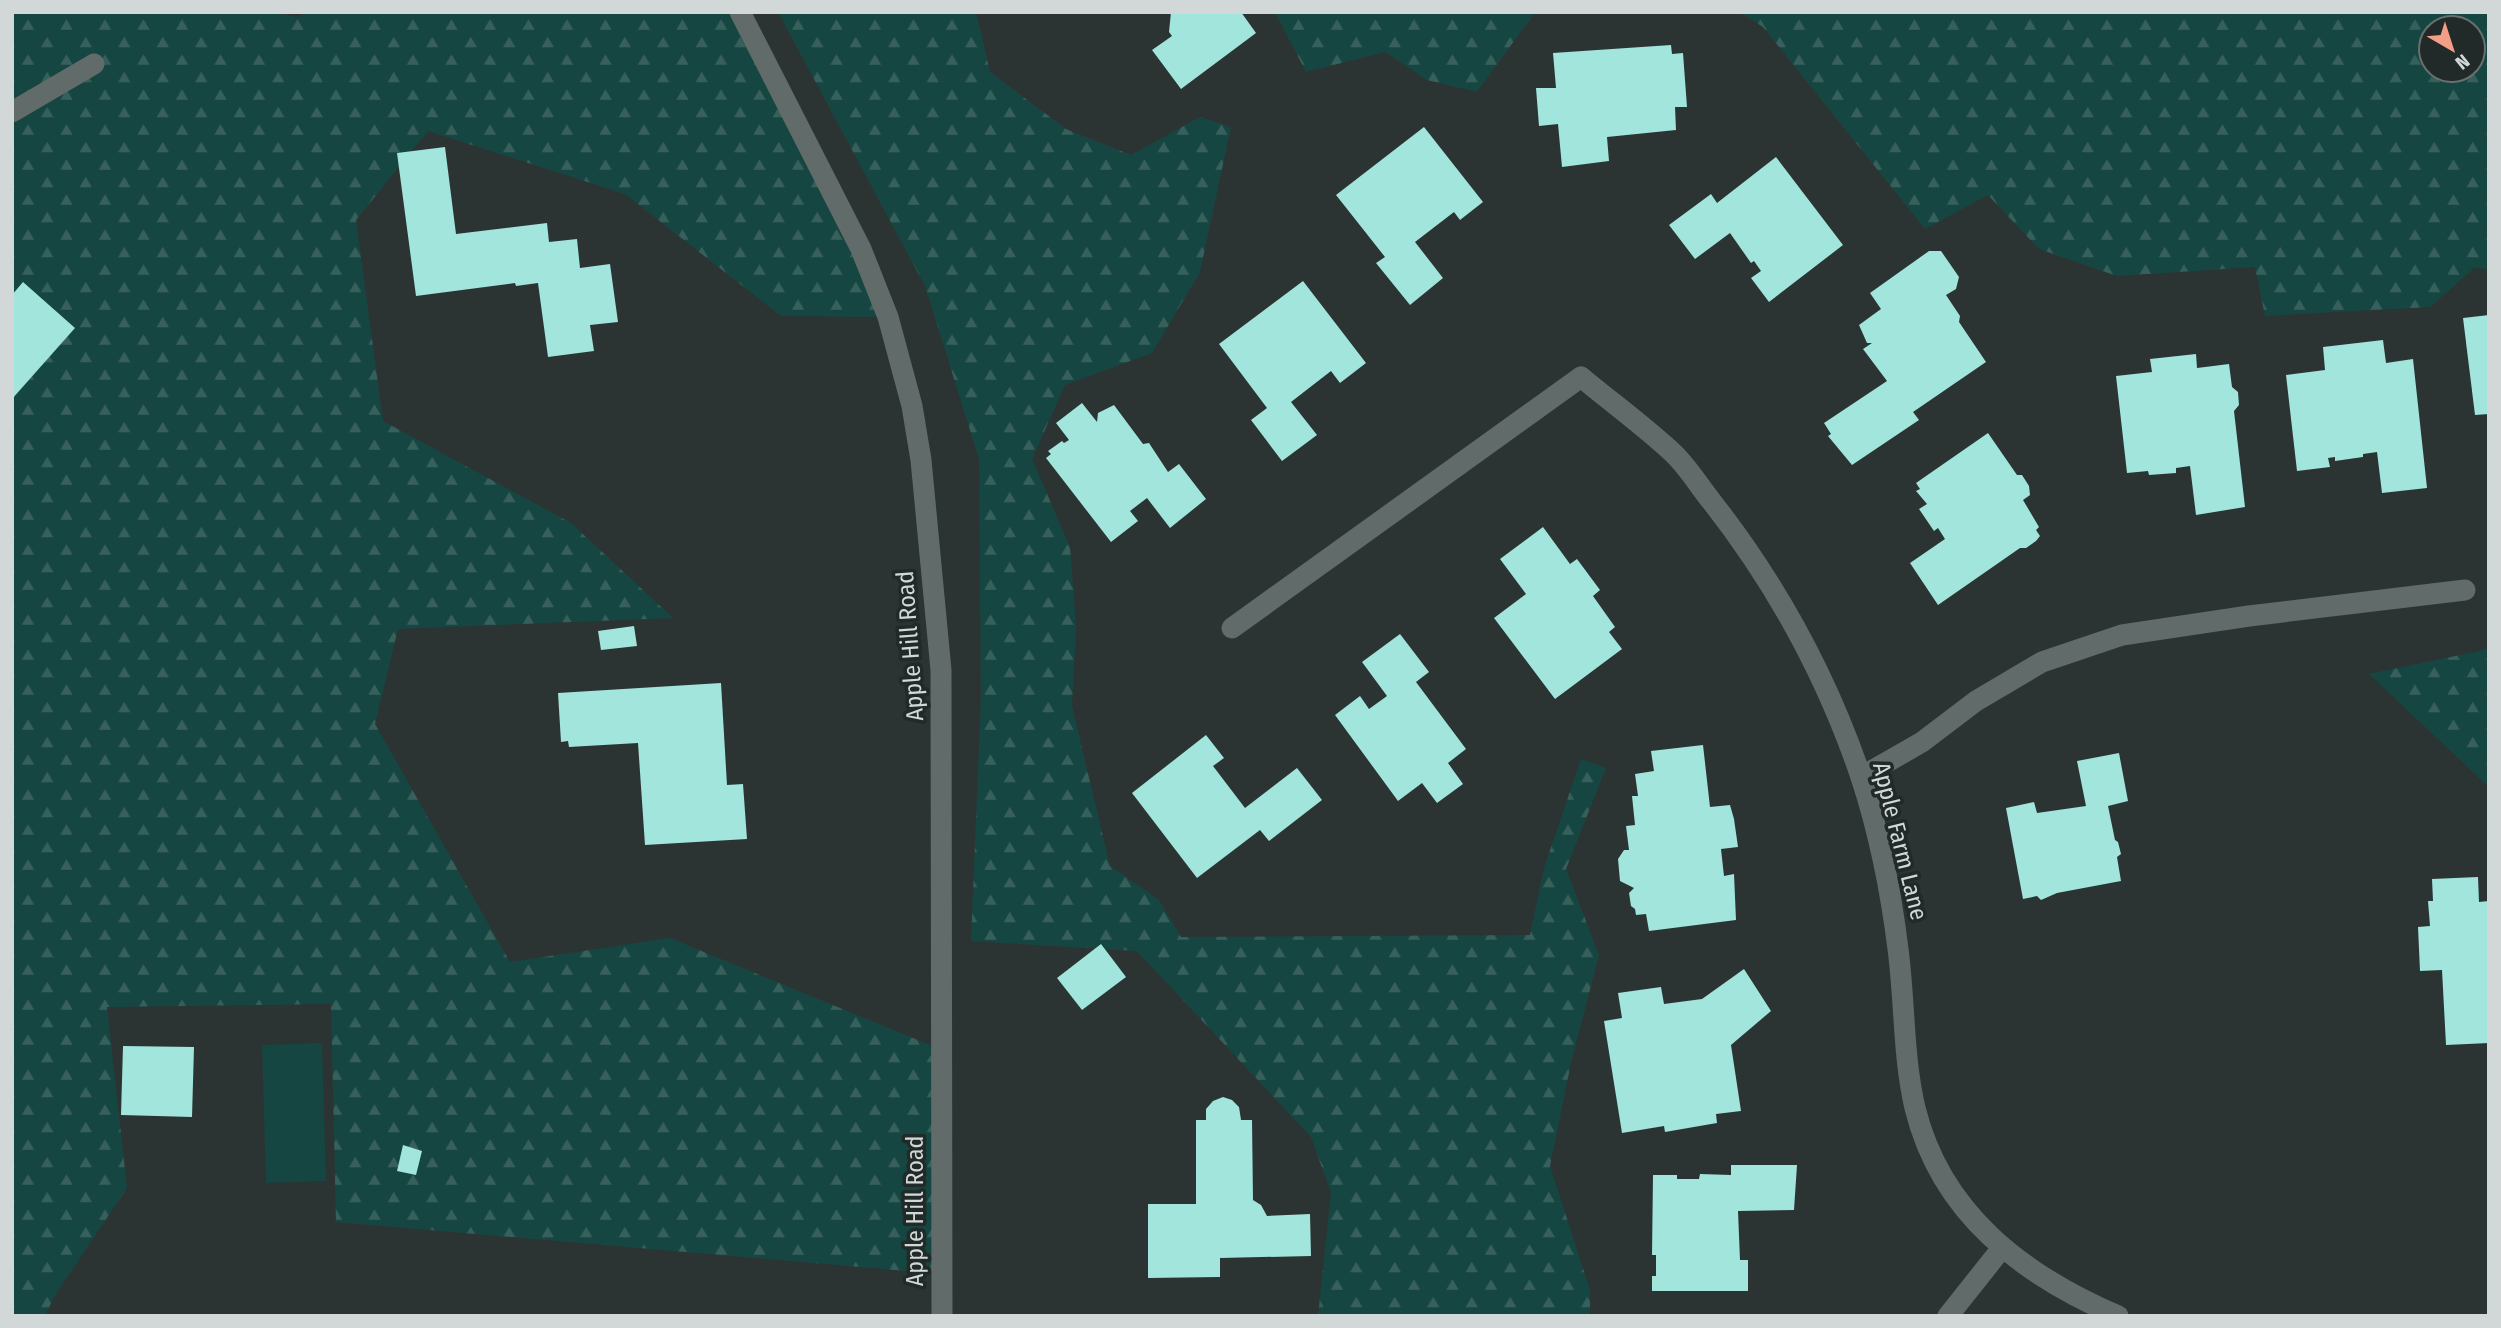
<svg xmlns="http://www.w3.org/2000/svg" width="2501" height="1328" font-family="'Fira Sans Condensed',sans-serif">
  <style>
    .forest { fill: url(#forest-firs); fill-rule: evenodd }
    .park { fill: #164641 }
    .building { fill: #a1e5dc }
    .lines { fill: none; stroke-linecap: round; stroke-linejoin: round }
    .lane { stroke: #616b6a; stroke-width: 21 }
    .street { stroke: #616b6a; stroke-width: 21 }
    .labels { text-anchor: middle; dominant-baseline: central; stroke-width: 7; stroke-linejoin: round; paint-order: stroke }
    .street-label { font-size: 24px; fill: #d2d8d7; stroke: #212a29 }
  </style>
  <defs>
    <pattern id="forest-firs" width="22" height="20" patternUnits="userSpaceOnUse" patternTransform="scale(1.75)"><rect width="22" height="20" fill="#164641"/><path d="M5 1l3.5 6h-7zM16 11l3.5 6h-7z" fill="#37605c"/></pattern>
  </defs>
  <rect width="100%" height="100%" fill="#2b3433"/>
  <g class="forest">
    <path d="M12,12H271L298,17L308,12H740L888,317L781,316L625,194L428,131L356,220L383,421L571,523L673,618L398,629L375,724L510,962L670,938L942,1050V1274L336,1222L331,1004L107,1007L127,1188L54,1297L45,1316H12Z"/>
    <path d="M778,12H976L990,72L1066,129L1131,155L1200,117L1231,127L1200,272L1152,353L1065,385L1032,459L1070,547L1076,626L1072,706L1110,866L1159,900L1181,937L1530,935L1544,868L1581,759L1606,768L1566,869L1599,955L1571,1063L1550,1166L1590,1290V1316H1318L1331,1193L1311,1137L1137,951L971,941L981,698L979,459L925,286Z"/>
    <path d="M1275,12H1535L1477,92L1427,80L1385,52L1306,72Z"/>
    <path d="M1740,12H2489V269L2474,268L2430,307L2265,316L2255,267L2117,276L2039,249L1988,195L1925,229L1763,27ZM2431,28H2473V70H2431Z"/>
    <path d="M2489,649V787L2369,674Z"/>
  </g>
  <path class="park" d="M322,1043L326,1181L266,1183L262,1045Z"/>
  <g class="building">
    <path d="M1171,12H1241L1256,33L1181,89L1152,50L1172,36L1169,32Z"/>
    <path d="M1671,45L1672,54L1683,53L1687,107H1675L1676,130L1607,137L1609,161L1562,167L1558,124L1539,126L1536,88H1556L1553,53Z"/>
    <path d="M1424,127L1483,202L1460,220L1454,212L1415,242L1443,278L1410,305L1376,263L1385,257L1336,195Z"/>
    <path d="M445,147L456,234L547,223L549,242L577,239L580,268L610,264L618,322L590,325L594,351L548,357L538,283L516,286L515,283L416,296L397,153Z"/>
    <path d="M1776,157L1843,245L1769,302L1751,278L1761,271L1754,261L1751,263L1730,233L1695,259L1669,225L1711,194L1717,203Z"/>
    <path d="M1929,251H1941L1959,277L1956,289L1946,295L1960,316L1959,322L1986,362L1913,412L1919,420L1852,465L1828,436L1831,434L1824,423L1887,381L1863,349L1872,343H1867L1859,325L1881,309L1870,293Z"/>
    <path d="M1303,281L1366,363L1340,383L1331,371L1291,402L1317,435L1282,461L1251,420L1267,408L1219,344Z"/>
    <path d="M23,282L75,328L12,399V295Z"/>
    <path d="M2489,315V414L2475,415L2463,318Z"/>
    <path d="M2383,340L2386,363L2413,359L2427,488L2382,493L2377,452L2363,454V457L2335,461V457L2328,458L2330,467L2297,471L2286,375L2325,370L2323,347Z"/>
    <path d="M2196,354L2197,368L2229,364L2232,387L2238,392L2239,405L2234,411L2245,507L2196,515L2190,466L2176,468V473L2149,475L2148,471L2127,473L2116,376L2152,372L2150,359Z"/>
    <path d="M1082,403L1097,422L1098,413L1114,405L1143,444L1149,443L1168,472L1179,464L1206,499L1170,528L1147,498L1130,511L1138,521L1111,542L1046,458L1051,454L1048,451L1062,441L1064,443L1069,440L1056,423Z"/>
    <path d="M1988,433L2017,475H2022L2029,486L2030,495L2023,500L2039,527L2036,530L2040,536L2036,541L2026,548H2020L1938,605L1910,563L1945,539L1938,528L1934,531L1919,509L1927,504L1916,491L1920,489L1916,483Z"/>
    <path d="M1543,527L1570,564L1577,559L1600,590L1593,596L1615,627L1609,632L1622,649L1555,699L1494,618L1526,594L1500,559Z"/>
    <path d="M634,626L637,646L601,650L598,631Z"/>
    <path d="M1400,634L1429,672L1416,682L1466,749L1448,763L1463,784L1437,803L1422,783L1398,801L1335,715L1360,696L1369,709L1387,696L1362,662Z"/>
    <path d="M721,683L727,785L743,784L747,839L645,845L638,743L569,747L568,741L561,742L558,693Z"/>
    <path d="M1206,735L1224,758L1213,766L1245,808L1297,768L1322,800L1269,841L1260,830L1197,878L1132,793Z"/>
    <path d="M1703,745L1710,807L1730,805L1734,819L1738,847L1721,849L1724,876L1734,874L1736,920L1649,931L1646,914L1636,915L1635,909L1631,906L1629,893L1634,888L1620,881L1618,859L1624,850H1629L1626,826L1635,825L1632,796H1638L1635,774L1654,771L1651,751Z"/>
    <path d="M2119,753L2128,801L2108,806L2115,840L2118,842L2121,854L2117,857L2121,881L2057,893L2041,900L2037,896L2023,899L2006,808L2034,802L2037,813L2086,806L2077,761Z"/>
    <path d="M2478,877L2479,902L2489,901V1043L2446,1045L2442,970L2420,971L2418,927L2430,926L2428,901H2433L2432,879Z"/>
    <path d="M1101,944L1126,977L1082,1010L1057,978Z"/>
    <path d="M1744,969L1771,1011L1731,1045L1741,1111L1716,1114L1717,1123L1665,1132L1664,1126L1622,1133L1604,1021L1622,1018L1618,993L1661,987L1664,1004L1702,999Z"/>
    <path d="M123,1046L194,1047L192,1117L121,1115Z"/>
    <path d="M1223,1097L1232,1100L1239,1107L1241,1120H1252L1253,1200L1261,1205L1267,1216L1310,1214L1311,1256L1220,1258V1277L1148,1278V1204H1196V1120H1206V1109L1213,1101Z"/>
    <path d="M403,1145L422,1151L416,1175L397,1171Z"/>
    <path d="M1731,1165H1797L1794,1210L1738,1211L1740,1260H1748V1291H1652V1276H1656V1255H1652L1653,1175H1677V1179H1699L1700,1174L1731,1175Z"/>
  </g>
  <g class="lines">
    <g class="lane">
      <path d="M12,112L94,64"/>
      <path d="M1232,628L1581,377"/>
      <path d="M1861,777L1922,742L1976,701L2042,662L2122,635L2249,616L2465,590"/>
      <path d="M1948,1316L2002,1248"/>
    </g>
    <g class="street">
      <path d="M740,12L861,249L888,317L912,406L921,460L941,670L942,1316"/>
      <path d="M1581,377C1611,402 1644,426 1673,453C1688,467 1699,486 1712,502C1777,585 1827,677 1861,777C1879,832 1891,892 1898,949C1905,1002 1903,1057 1915,1108C1941,1214 2023,1275 2118,1316"/>
    </g>
  </g>
  <g class="labels">
    <g class="street-label">
      <text transform="translate(910 646) rotate(-94)">Apple Hill Road</text>
      <text transform="translate(1900 841) rotate(76)">Apple Farm Lane</text>
      <text transform="translate(915 1211) rotate(-90)">Apple Hill Road</text>
    </g>
  </g>
  <rect width="2501" height="1328" fill="none" stroke="#d2d8d7" stroke-width="28"/>
  <g transform="translate(2452 49) rotate(141)"><circle r="33" fill="#212a29" stroke="#68706f" stroke-width="2"/>
  <path d="M0-5L12 26L0 18L-12 26Z" fill="#f49e87"/>
  <text y="-10" font-size="19" font-weight="bold" text-anchor="middle" fill="#d2d8d7">N</text>
  </g>
</svg>
